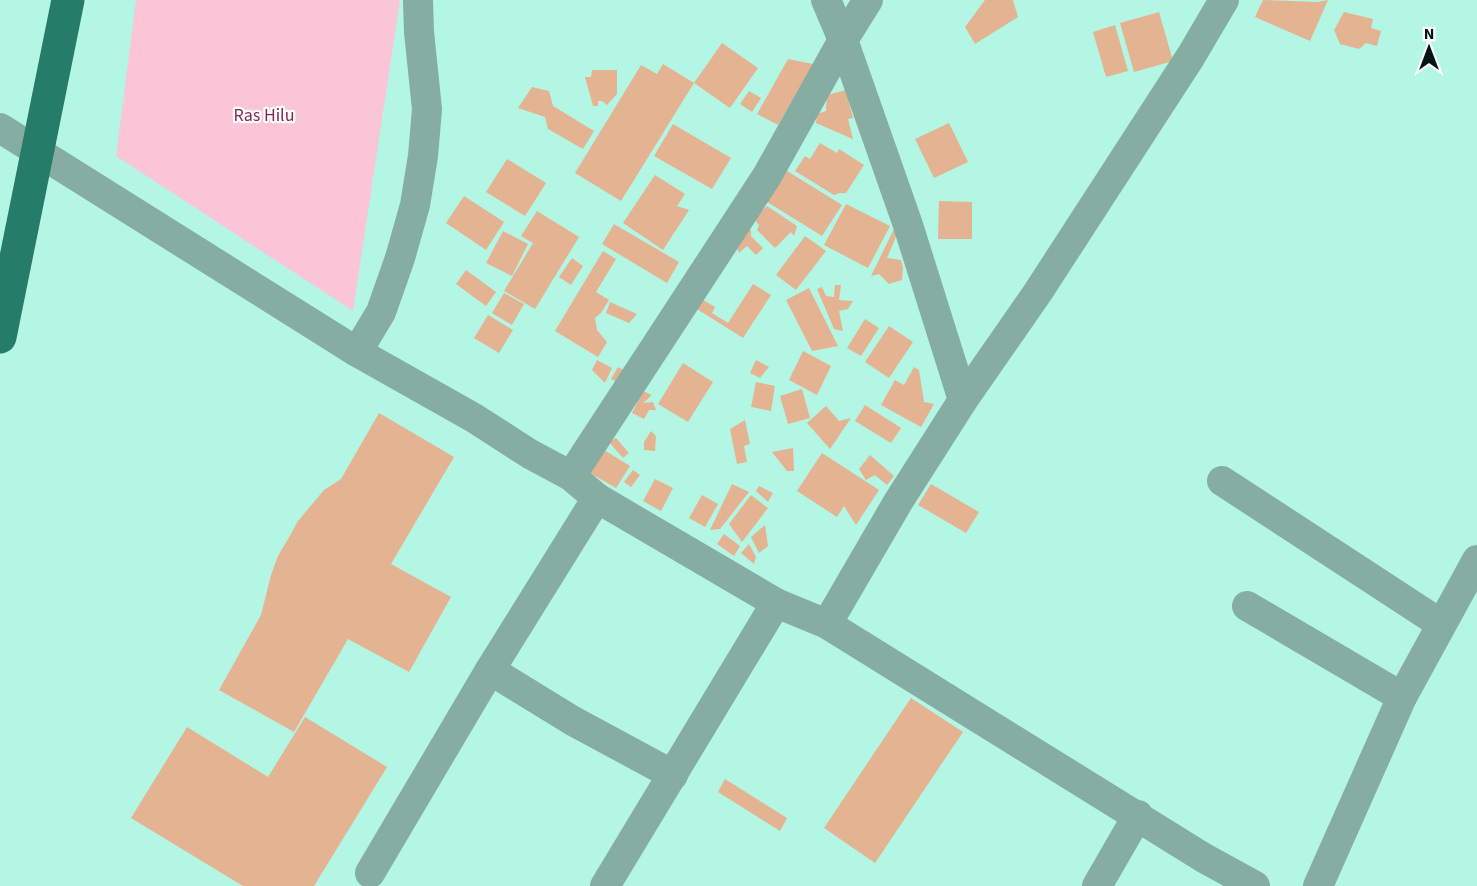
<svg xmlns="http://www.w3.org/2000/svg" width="1477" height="886" font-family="'Source Sans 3',sans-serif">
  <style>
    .green { fill: #fbc5d8 }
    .building { fill: #e4b392 }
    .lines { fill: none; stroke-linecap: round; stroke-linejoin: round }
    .minor { stroke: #85ada1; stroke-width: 30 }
    .major { stroke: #257c68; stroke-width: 33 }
    .labels { text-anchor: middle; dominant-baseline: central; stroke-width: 4.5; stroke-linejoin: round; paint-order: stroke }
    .park-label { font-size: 18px; fill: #822752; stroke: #fff }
  </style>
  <rect width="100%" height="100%" fill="#b3f6e3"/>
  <path class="green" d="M136,0H400L353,311L116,156Z"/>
  <g class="building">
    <path d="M985,0H1013L1018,17L975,44L965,27Z"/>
    <path d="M1263,0L1318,2L1328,0L1310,41L1255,17Z"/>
    <path d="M1159,12L1173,61L1134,72L1120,23Z"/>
    <path d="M1344,12L1373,19L1371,28L1381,31L1377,46L1366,43L1359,49L1340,44L1334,30Z"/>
    <path d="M1115,25L1128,71L1106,77L1093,32Z"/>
    <path d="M722,43L758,68L730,108L694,83Z"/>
    <path d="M788,59L813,64L778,125L757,114Z"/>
    <path d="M663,64L694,83L621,201L575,173L641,65L657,74Z"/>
    <path d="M592,70H617V94L607,105L602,101H598V106H593L585,77H591Z"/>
    <path d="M532,87L549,91L553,106L594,131L583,149L548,129L545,117L518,108Z"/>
    <path d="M846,90L853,118L848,119L853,139L816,123L817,114L826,111L827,95Z"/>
    <path d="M749,91L761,98L752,112L740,104Z"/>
    <path d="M949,123L968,162L934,178L915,139Z"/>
    <path d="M673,124L731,158L712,189L654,156Z"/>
    <path d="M820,143L837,153L839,149L864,165L846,193H840L834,195L795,171L805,156L810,159Z"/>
    <path d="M507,159L546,183L525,216L486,192Z"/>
    <path d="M779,166L842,205L822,236L759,197Z"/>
    <path d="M655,175L685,194L677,206L689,210L663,250L623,223Z"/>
    <path d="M464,196L504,222L486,250L446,223Z"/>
    <path d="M939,201L972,202V239H938Z"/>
    <path d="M846,204L890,226L868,268L824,245Z"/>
    <path d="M767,206L797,226L794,236L791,232L775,248L757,230L759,225L753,218Z"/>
    <path d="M537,211L579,237L535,309L504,291L533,243L521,236Z"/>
    <path d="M746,223L751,230V236L763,248L756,255L747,246L739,253L734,241Z"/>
    <path d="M614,224L679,262L667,283L602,244Z"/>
    <path d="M894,229L898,232L887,258L901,260L903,268L902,280L889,284L879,274L871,276Z"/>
    <path d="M503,231L528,244L512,276L486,263Z"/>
    <path d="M805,236L826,251L796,290L776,275Z"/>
    <path d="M603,251L616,259L596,292L609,300L601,313L595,318L597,330L607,342L598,357L555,331Z"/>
    <path d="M572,258L583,266L571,285L559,277Z"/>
    <path d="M466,270L496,292L486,306L456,284Z"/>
    <path d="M753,284L771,295L743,338L697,309L703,300L715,307L712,313L728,323Z"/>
    <path d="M835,285H841L839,300L853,301L848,309L839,311L843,331L834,329L817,289L822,287L826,296L834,297Z"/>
    <path d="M809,288L838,346L812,351L786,300Z"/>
    <path d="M504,293L524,304L512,325L492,313Z"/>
    <path d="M610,302L637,314L629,323L606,313Z"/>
    <path d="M488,315L513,330L499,353L474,338Z"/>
    <path d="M865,319L879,328L861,356L847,348Z"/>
    <path d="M889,326L913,342L889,378L865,362Z"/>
    <path d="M803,351L831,366L817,395L789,380Z"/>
    <path d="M597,360L612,368L605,383L592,370Z"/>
    <path d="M756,360L769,367L760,378L750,373Z"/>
    <path d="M683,363L713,382L688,422L658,404Z"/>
    <path d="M618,367L624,370L617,382L611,379Z"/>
    <path d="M914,367L919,370L924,402L934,404L921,427L881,405L895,380L904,385Z"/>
    <path d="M756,382L775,386L771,411L751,407Z"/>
    <path d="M802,389L810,418L788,424L780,396Z"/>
    <path d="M643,391L652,395L643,403L653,402L656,410H649L644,419L632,413Z"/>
    <path d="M865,405L901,428L891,443L855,421Z"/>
    <path d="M826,406L839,421L851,418L830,449L807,423Z"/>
    <path d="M379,413L454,457L391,564L451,597L409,672L348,639L294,732L219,690L261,615L271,575L278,556L288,539L298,521L324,490L341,479Z"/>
    <path d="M745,420L750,444L744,446L747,462L737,464L730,429Z"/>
    <path d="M651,431L656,436L655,451L644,450V442Z"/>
    <path d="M616,438L629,453L623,458L609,442Z"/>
    <path d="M793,448L794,471H787L772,452Z"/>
    <path d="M604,450L630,466L616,488L590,473Z"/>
    <path d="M822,453L879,490L856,525L844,506L837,517L797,491Z"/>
    <path d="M870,455L894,476L887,485L875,475L866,480L859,469Z"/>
    <path d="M633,470L640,475L631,487L624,482Z"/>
    <path d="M655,479L673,488L661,511L643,501Z"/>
    <path d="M732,484L749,492L720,529L710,530Z"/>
    <path d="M931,484L979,512L966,533L918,505Z"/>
    <path d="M759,486L773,493L768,502L756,491Z"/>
    <path d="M702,495L718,504L705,527L689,518Z"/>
    <path d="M751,495L768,508L742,542L729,524Z"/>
    <path d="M765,525L768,546L759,553L751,537Z"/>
    <path d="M724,534L740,546L734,556L717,544Z"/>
    <path d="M749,544L756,557L754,564L741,553Z"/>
    <path d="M911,698L963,732L875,863L824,828Z"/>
    <path d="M305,717L387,767L314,886H243L131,818L187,727L268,777Z"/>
    <path d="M725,779L787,818L780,831L718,792Z"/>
  </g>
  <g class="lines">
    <g class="minor">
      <path d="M826,0L843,40L908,225L963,400"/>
      <path d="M0,128L357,352L474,418L530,454L571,476L597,498L776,603L827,624L1204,858L1255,886"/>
      <path d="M357,352L381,312L400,258L415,205L423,156L427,109L419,32L418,0"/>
      <path d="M571,476L767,176L843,40L868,0"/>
      <path d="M1222,481L1441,624"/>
      <path d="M1247,606L1402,697"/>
      <path d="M827,624L898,502L963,400L1038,292L1191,56L1224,0"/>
      <path d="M490,670L573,721L673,775"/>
      <path d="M370,873L490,670L597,498"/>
      <path d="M605,886L776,603"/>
      <path d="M1097,886L1138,815"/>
      <path d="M1318,886L1402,697L1477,560"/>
    </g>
    <path class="major" d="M0,337L68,0"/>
  </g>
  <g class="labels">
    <g class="park-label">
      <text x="264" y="115">Ras Hilu</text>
    </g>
  </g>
  <g transform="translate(1429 48)" stroke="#ffffff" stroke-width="4.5" paint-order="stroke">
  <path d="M0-4.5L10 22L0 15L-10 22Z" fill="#001711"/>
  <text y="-9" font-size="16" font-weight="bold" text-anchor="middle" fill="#001711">N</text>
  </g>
</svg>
